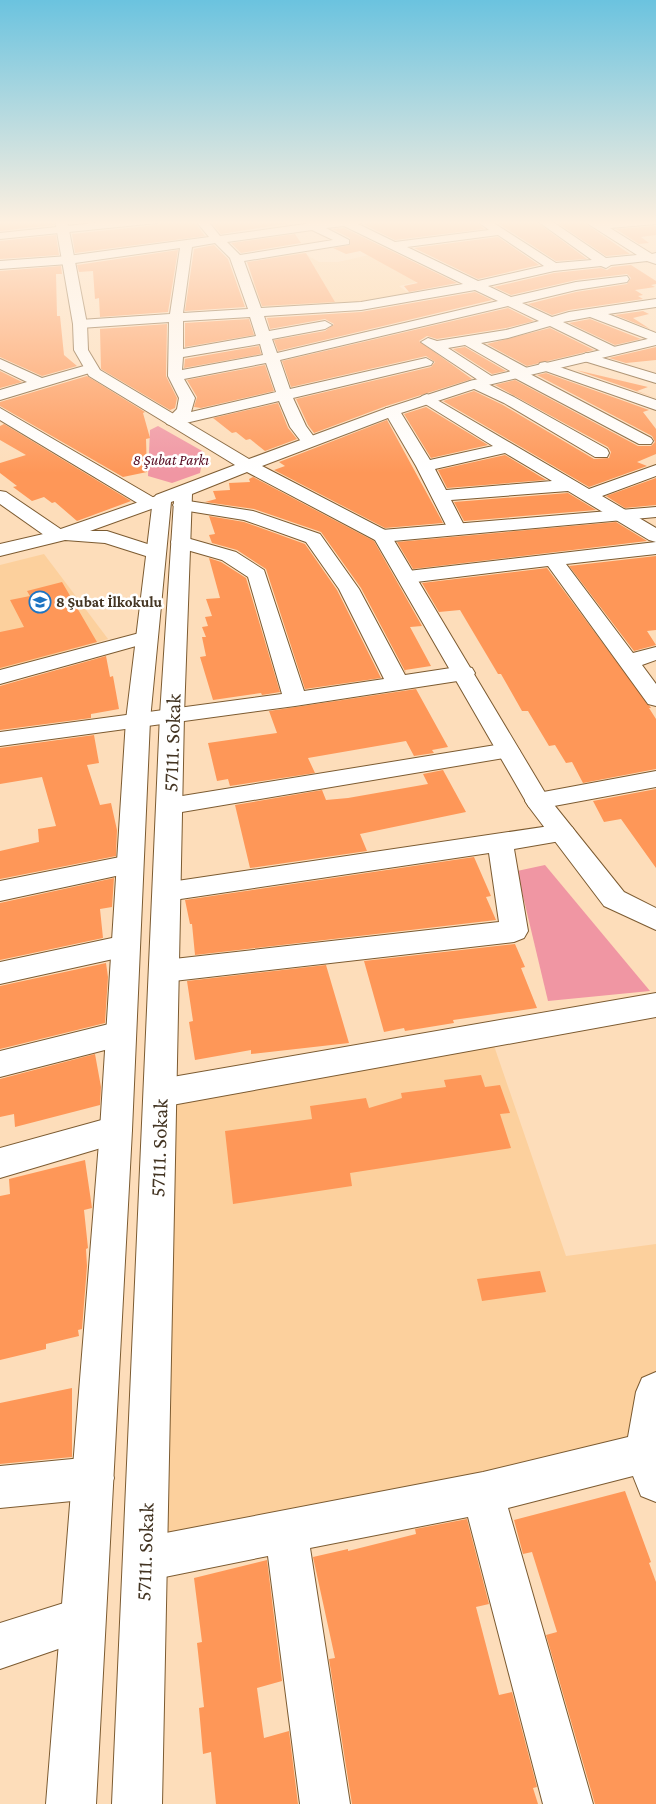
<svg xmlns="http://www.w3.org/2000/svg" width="656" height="1804" font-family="'Crimson Pro',serif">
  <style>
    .built { fill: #fcd09d }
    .green { fill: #f096a3 }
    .building { fill: #fe9758 }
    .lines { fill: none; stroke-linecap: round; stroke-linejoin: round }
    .minor-casing { stroke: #7c5b31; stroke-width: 2 }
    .tertiary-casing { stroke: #7c5b31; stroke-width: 2 }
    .secondary-casing { stroke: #7c5b31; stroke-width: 2 }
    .minor { fill: #fff; fill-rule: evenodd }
    .tertiary { fill: #fff; fill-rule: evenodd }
    .secondary { fill: #fff; fill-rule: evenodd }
    .labels { text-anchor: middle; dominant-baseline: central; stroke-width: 5; stroke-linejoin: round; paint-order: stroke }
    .far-park-label { font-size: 15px; font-style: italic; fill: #550a20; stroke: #fff }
    .far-poi-label { font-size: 15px; font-weight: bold; fill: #433422; stroke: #fff; text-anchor: start }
    .near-street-label { font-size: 21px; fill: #433422; stroke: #fff }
  </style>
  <rect width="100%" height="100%" fill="#fdddba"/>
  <g class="built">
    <path d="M391,250L440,277L399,286L410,294L350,304L263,311L250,282L276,280L263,259L302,252L319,262H338Z"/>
    <path d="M44,554L108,639L0,670V565Z"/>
    <path d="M490,1034L566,1256L656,1244V1392L645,1453L145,1559L161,1093Z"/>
  </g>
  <g class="green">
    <path d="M158,426L204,452L200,473L172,483L148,476L150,430Z"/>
    <path d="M545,865L650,991L548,1001L517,871Z"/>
  </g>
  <g class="building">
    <path d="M0,220H53L54,225L0,231Z"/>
    <path d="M165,220H193L205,236L75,253L72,234L157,225Z"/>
    <path d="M209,220H311L221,234Z"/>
    <path d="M370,220H475L484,229L395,240L363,224Z"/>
    <path d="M493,220H534L587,259L556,261Z"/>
    <path d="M553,220H580L630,254L606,256Z"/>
    <path d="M656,226V235L641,237L649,243L639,244L616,229Z"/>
    <path d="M344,228L457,283L409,292L404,286L418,283L360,251L346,254L333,248L350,245V238L332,229Z"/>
    <path d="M295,234L301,243L241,253L231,243Z"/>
    <path d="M56,235L59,255L0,259V241Z"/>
    <path d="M498,237L539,265L478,279L414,248Z"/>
    <path d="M214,245L228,259L245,307L185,311L194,249Z"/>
    <path d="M178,250L168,312L100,317L99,298L95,299L93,271L79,272L77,265Z"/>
    <path d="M306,253L335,302L262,306L247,262Z"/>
    <path d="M631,265L656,281V284L651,285L655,287L635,290L643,295L638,296L643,299L569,310L552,315L528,304L576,292L627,284L631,278L627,274L576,280L511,295L494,287L554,273L601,268L607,270L612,267Z"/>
    <path d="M61,266L62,274H56L57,316H60L64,355L77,366L42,376L0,357V271Z"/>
    <path d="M475,292L492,300L278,351L274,340L325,331L334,324L325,319L270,329L267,318L361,312Z"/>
    <path d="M508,308L534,321L506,328L437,339L427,336L419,341L472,379L386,406L314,433L308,425L296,399L431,367L435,362L426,356L291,387L282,361Z"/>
    <path d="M643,311L649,314L633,318L650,329L615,315Z"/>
    <path d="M249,319L254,335L185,347V323Z"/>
    <path d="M590,319L641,339L615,345L569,323Z"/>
    <path d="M167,324L166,376L177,398L175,408L170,410L101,369L100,329Z"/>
    <path d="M550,328L594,350L527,366L487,344Z"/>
    <path d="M259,346L261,354L184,368L185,359Z"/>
    <path d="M465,347L506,371L492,374L453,349Z"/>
    <path d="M656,347V360L626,363L609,358Z"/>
    <path d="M265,365L274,391L201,408L194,407L197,397L187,380Z"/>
    <path d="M576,370L648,387L637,391L656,398Z"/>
    <path d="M0,371L22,382L0,388Z"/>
    <path d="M546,373L649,410L643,412L656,429V454L637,462L647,466L589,487L443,401L474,391L503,405L594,459L609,458L611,452L608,447L495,385L515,380L638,446H651L655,442L652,436L537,375Z"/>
    <path d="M87,376L145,412L143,413L150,438L146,439L147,472L123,477L0,406V402Z"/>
    <path d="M278,403L288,428L297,439L265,451L250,439L246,440L236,432L232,433L213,418Z"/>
    <path d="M426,407L488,445L431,458L404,414Z"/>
    <path d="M387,420L443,523L385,528L274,470L285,466L279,462Z"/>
    <path d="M4,424L131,501L77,521L55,502L52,503L44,497L32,501L13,487L17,486L0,473V463L26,455L0,440V426Z"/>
    <path d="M505,455L546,480L447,488L438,470Z"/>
    <path d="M253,477L374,541L422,626L410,627L431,666L405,670L406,673L361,588L321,532L254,509L205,502L216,499L213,491L230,490L229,483L250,482L249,479Z"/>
    <path d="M656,478V505L625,508L606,496Z"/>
    <path d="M568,493L596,510L464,521L454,502Z"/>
    <path d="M209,516L244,522L305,544L337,590L381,678L305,689L266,569L237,550L212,543L209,535L215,534Z"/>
    <path d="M616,522L647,541L413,569L397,542Z"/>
    <path d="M656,556V630L647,631L656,645L634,651L569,566Z"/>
    <path d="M209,558L221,562L246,578L280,692L262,695L261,693L213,700L200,657L206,656L202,637H206L202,627L208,626L205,617L212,616L206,599L220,598Z"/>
    <path d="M547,568L651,708H649L656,719V769L583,783L572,762L566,763L555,745L549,746L528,711H522L501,674H498L460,610L439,612L422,583Z"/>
    <path d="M62,582L97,642L0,668V632L24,627L10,600L30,596L27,591Z"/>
    <path d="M106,656L110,677L113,676L119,709L91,714V718L0,730V686Z"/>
    <path d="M416,689L448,747L432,750L434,753L414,756L406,741L308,758L315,773L230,786L228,779L217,781L208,743L277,733L269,711Z"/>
    <path d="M94,735L99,763L87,765L100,805L111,803L117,830L116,856L0,879V851L39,842L38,829L56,826L42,777L0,784V748Z"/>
    <path d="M443,770L466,812L360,834L367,851L250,868L235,805L322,790L326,800L348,798L428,784L423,774Z"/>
    <path d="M656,789V868L621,819L604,822L593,801Z"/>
    <path d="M474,857L491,896L486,897L496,920L195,955L192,924H190L185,900Z"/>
    <path d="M114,878L112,907L100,909L103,938L0,960V903Z"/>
    <path d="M515,944L525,967L521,968L537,1008L453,1020L454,1023L405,1031L404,1028L384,1032L364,961Z"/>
    <path d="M106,963L108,977L105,1023L0,1049V986Z"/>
    <path d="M326,965L349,1043L251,1054V1050L195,1060L189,1022L193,1021L187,981Z"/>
    <path d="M95,1054L101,1087L100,1105L15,1127L14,1114L0,1117V1079Z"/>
    <path d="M481,1075L485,1087L500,1085L510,1113L500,1114L511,1148L350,1173L352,1186L233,1204L225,1131L312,1119L310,1106L366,1098L369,1108L402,1098L401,1093L446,1087L444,1080Z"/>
    <path d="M85,1160L92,1208L84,1210L88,1248L86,1249L87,1266L82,1329L78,1330L79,1336L46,1344V1349L0,1360V1196L10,1194L9,1179Z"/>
    <path d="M540,1271L546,1292L482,1301L477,1279Z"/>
    <path d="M72,1388V1457L0,1464V1403Z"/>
    <path d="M625,1491L651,1562L649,1563L656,1582V1804H595L546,1635L557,1632L532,1552L523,1554L514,1520Z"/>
    <path d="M467,1519L489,1604L476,1607L499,1695L512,1692L537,1787L533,1788L538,1804H352L329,1659L335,1658L313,1557L348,1549V1551L416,1534L415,1529Z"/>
    <path d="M267,1560L282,1681L257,1688L264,1738L289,1731L298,1804H216L211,1752L203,1754L199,1708L204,1707L197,1643L202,1642L194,1578Z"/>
  </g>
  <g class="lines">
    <g class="minor-casing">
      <g id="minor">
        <path d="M123,220H163L157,223L0,239V233Z"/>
        <path d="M195,220H207L220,236L305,224L310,222L368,220L358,224L395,242L489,230L477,221L489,220L556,263L592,260L536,220H550L606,258L637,255L582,220H596L600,222L656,220V224L610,228L652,254L656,253V264L647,261L611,265L606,268L601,266L554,271L488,286L511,297L576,282L627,276L629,279L627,282L576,290L522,303L552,317L569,312L656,299V307L608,314L656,333V342L590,317L563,322L617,348L619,351L617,354H607L550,326L508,338L481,343L527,368L529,371L528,373L651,438L653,441L651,444H639L511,376L509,373L510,371L465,345L448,348L493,377L495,380L488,384L514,397L607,449L609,453L607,457H595L504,403L470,387L467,384L470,381L478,380L421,342L428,338L437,341L506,330L539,321L508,306L280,360L290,389L426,358L433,362L431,365L293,398L306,426L317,441L315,444H303L290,427L279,401L173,426L167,424L165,421L177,409L179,398L168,376L169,322L80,328L73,324L80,320L170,314L180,248L68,264L0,269V261L68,256L209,237ZM344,226L463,284L361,302L261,308L244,261L349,244V240L326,228ZM312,230L333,240L240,255L227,242ZM498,235L544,266L478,281L407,247ZM215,243L230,258L248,309L183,313L192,247ZM475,290L498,301L277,353L272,339L325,329L332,325L325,321L269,331L264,316L361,310ZM250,317L256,336L183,349V321ZM260,344L263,355L182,370L183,357ZM266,363L276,392L191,412L195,398L184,379Z"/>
        <path d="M586,353L656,374V383L581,360L579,357Z"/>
        <path d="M0,359L42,378L91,364L98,368L96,371L0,400V390L27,382L0,369Z"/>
        <path d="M545,362L656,400V410L540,369L538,366L540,363Z"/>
        <path d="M427,394L589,489L656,465V476L602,496L656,528V542L649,540L568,491L451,500L466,529L464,533H450L416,466L384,411L386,408H398L430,460L493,446L422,402L419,399L422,396ZM505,453L552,481L446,490L435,469Z"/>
        <path d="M0,408L156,499L159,503L156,507H144L0,420Z"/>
        <path d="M0,491L6,492L65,532L67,536L65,540H51L0,504Z"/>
        <path d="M182,500L253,511L320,534L359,589L405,675L464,666L472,668L475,673L472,678L464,680L295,706L0,746V732L282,694L248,577L222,560L173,546L171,542L173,538L180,536L236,552L264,570L304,691L384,679L339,589L306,542L244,520L176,509L173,505L176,501Z"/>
        <path d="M656,542V554L566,564L633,653L656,647V660L642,665L656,684V706L648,704L548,566L408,583L401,581L398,577L401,573L408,571Z"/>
        <path d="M147,631L154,633L158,637L154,641L0,684V670Z"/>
        <path d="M508,743L516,746L520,751L516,756L170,814L161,812L157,806L161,800L170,798Z"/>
        <path d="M656,771V787L538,809L529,807L525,801L529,795L538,793Z"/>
        <path d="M563,824L572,827L576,833L572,839L514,849L528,931L524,938L514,942L165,982L155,979L150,971L155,963L165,960L499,922L489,853L167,901L157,898L153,891L157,884Z"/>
        <path d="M130,855L139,857L143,864L139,871L0,901V881Z"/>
        <path d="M126,935L136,938L140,946L136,954L0,984V962Z"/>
        <path d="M656,993V1017L161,1107L150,1103L145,1093L150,1083L161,1079Z"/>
        <path d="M121,1021L132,1025L136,1034L132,1043L0,1077V1051Z"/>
        <path d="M116,1116L128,1120L132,1130L128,1140L0,1178V1148Z"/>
        <path d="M656,1372V1502L641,1496L633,1476L508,1508L593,1804H543L468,1517L310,1548L350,1804H300L268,1556L145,1581L130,1574L123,1559L130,1544L145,1537L483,1472L628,1437L636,1392L642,1378Z"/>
        <path d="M93,1457L108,1463L114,1478L108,1493L93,1499L0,1508V1466Z"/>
        <path d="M83,1597L99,1603L105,1619L99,1635L0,1669V1623Z"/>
      </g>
    </g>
    <g class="tertiary-casing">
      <g id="tertiary">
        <path d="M162,494L168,495L171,499L168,503L90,531H107L163,549L166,553L163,557H149L105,543L65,540L0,556V544L52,532Z"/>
        <path d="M656,507V517L382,542L375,540L373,536L375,532L382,530Z"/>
      </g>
    </g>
    <g class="secondary-casing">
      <path id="secondary" d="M55,220H67L87,324L88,350L100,370L249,459L390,407L470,381L656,337V345L480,387L401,413L262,466L389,532L547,796L624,892L656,908V930L604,906L529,807L375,540L247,472L192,494L184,715L162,1804H112L160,715L174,501L171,502L150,720L132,1130L96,1804H46L100,1130L126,720L153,499L156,495L235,465L89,376L74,350L73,324Z"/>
    </g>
    <use href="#minor" class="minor"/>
    <use href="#tertiary" class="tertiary"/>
    <use href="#secondary" class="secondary"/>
  </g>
  <linearGradient id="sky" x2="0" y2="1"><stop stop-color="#6bc3df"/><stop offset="0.47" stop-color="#fef0e0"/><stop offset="1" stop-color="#fef0e0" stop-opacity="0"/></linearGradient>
  <rect width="656" height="473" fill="url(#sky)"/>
  <defs>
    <g id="school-ring" transform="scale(1.125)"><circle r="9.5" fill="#fff" stroke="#1d74c2" stroke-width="1.5"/><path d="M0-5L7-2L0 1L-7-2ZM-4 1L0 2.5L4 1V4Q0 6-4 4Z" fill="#1d74c2"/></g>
  </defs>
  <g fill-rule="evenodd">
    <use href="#school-ring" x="40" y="602"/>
  </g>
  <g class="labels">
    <g class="far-park-label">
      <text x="171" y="460">8 Şubat Parkı</text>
    </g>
    <g class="far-poi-label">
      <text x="56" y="602">8 Şubat İlkokulu</text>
    </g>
    <g class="near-street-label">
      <text transform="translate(172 743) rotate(-88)">57111. Sokak</text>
      <text transform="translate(159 1148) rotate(-88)">57111. Sokak</text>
      <text transform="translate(145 1552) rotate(-88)">57111. Sokak</text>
    </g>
  </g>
</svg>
